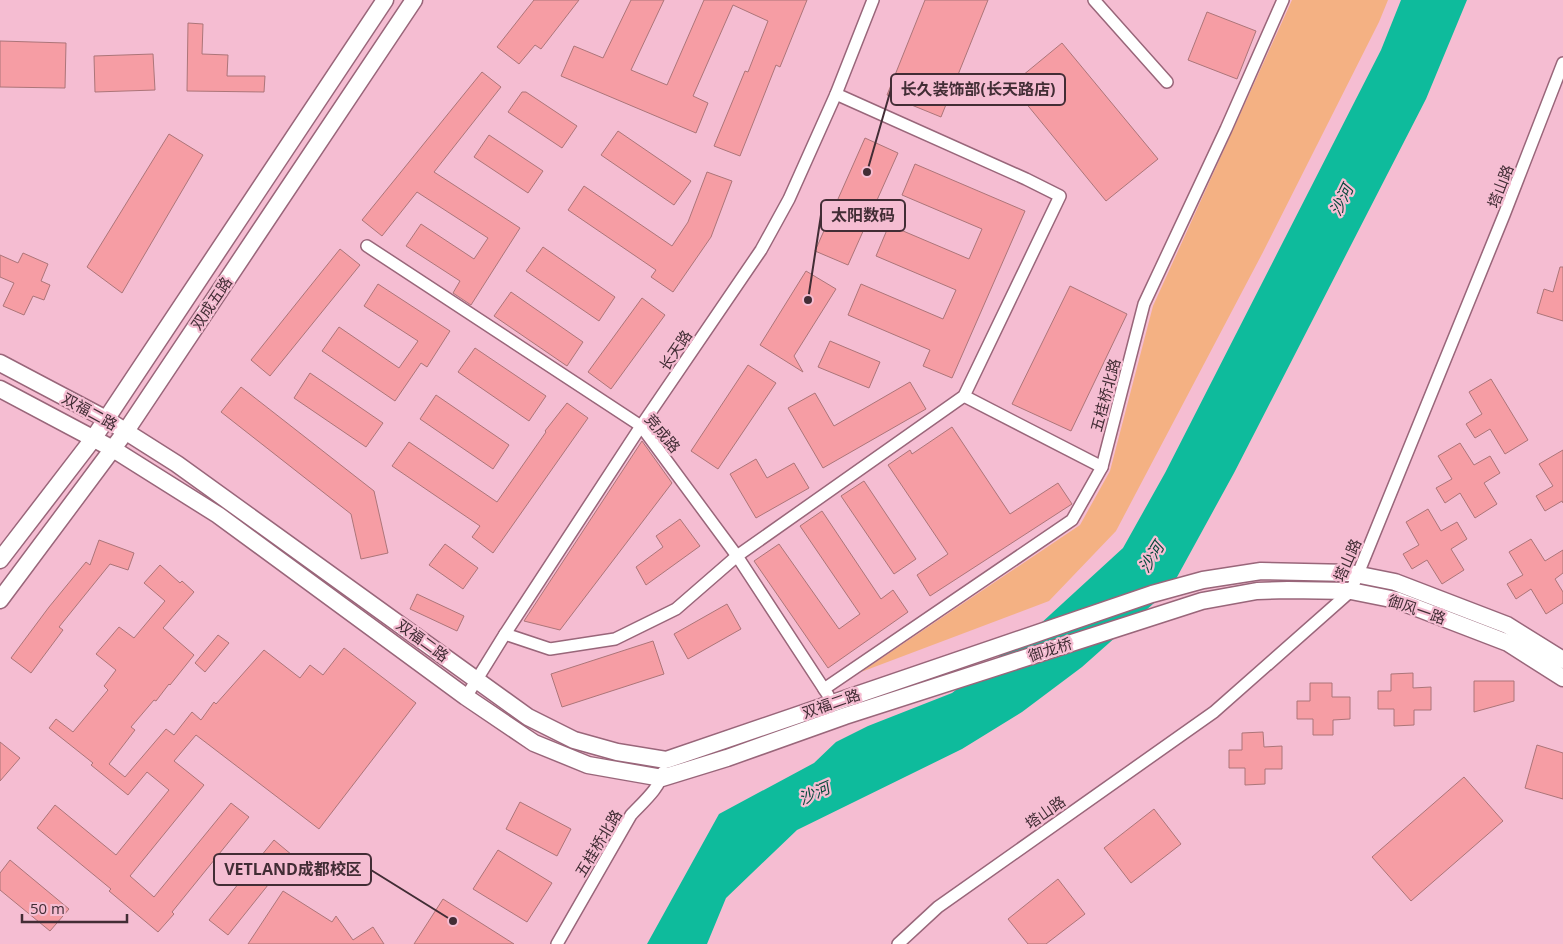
<svg xmlns="http://www.w3.org/2000/svg" width="1563" height="944" font-family="'Open Sans','Noto Sans SC',sans-serif">
  <style>
    .green { fill: #f4b183 }
    .water { fill: #0ebb9c }
    .building { fill: #f69da4; stroke: #ac7579 }
    .lines { fill: none; stroke-linecap: round; stroke-linejoin: round }
    .street-casing { stroke: #99667a; stroke-width: 14 }
    .secondary-casing { stroke: #99667a; stroke-width: 19 }
    .street { stroke: #fff; stroke-width: 11 }
    .secondary { stroke: #fff; stroke-width: 16 }
    .labels { text-anchor: middle; dominant-baseline: central; stroke-width: 4.5; stroke-linejoin: round; paint-order: stroke }
    .street-label { font-size: 15px; fill: #422d35; stroke: #f5bdd2 }
    .water-label { font-size: 16px; font-style: italic; fill: #07483b; stroke: #f5bdd2 }
    .leader { fill: none; stroke: #422d35; stroke-width: 2 }
    .callout-dot { fill: #422d35; stroke: #f5bdd2; stroke-width: 2 }
    .callout { fill: #f5bdd2; stroke: #422d35; stroke-width: 2 }
    .callout-label { font-size: 16px; text-anchor: middle; font-weight: bold; fill: #422d35 }
  </style>
  <rect width="100%" height="100%" fill="#f5bdd2"/>
  <path class="green" d="M1292,0H1388L1379,22L1262,254L1116,531L1049,601L861,672L1080,525L1110,471L1153,306Z"/>
  <path class="water" d="M1401,0H1467L1426,99L1234,473L1171,588L1082,667L1022,712L962,749L797,830L726,898L707,944H647L719,814L814,763L836,742L868,726L952,693L1039,625L1123,548L1165,473L1381,50Z"/>
  <g class="building">
    <path d="M534,0H579L541,49L535,45L519,64L497,47Z"/>
    <path d="M631,0H664L631,70L667,85L704,0H807L780,67L776,65L740,156L714,146L745,71L748,72L768,21L733,5L693,96L708,103L696,133L561,76L574,46L603,58Z"/>
    <path d="M925,0H988L941,117L887,95Z"/>
    <path d="M1207,12L1256,31L1237,79L1188,60Z"/>
    <path d="M188,23L203,24L202,54L228,55L227,76H265L264,92L187,91Z"/>
    <path d="M0,41L66,43L65,88L0,87Z"/>
    <path d="M1062,43L1158,159L1106,201L1011,85Z"/>
    <path d="M153,54L155,90L95,92L94,56Z"/>
    <path d="M482,72L501,87L434,172L520,228L471,305L453,293L460,281L406,246L421,224L474,259L488,238L417,192L382,236L362,220Z"/>
    <path d="M522,92H526L577,126L562,148L508,112Z"/>
    <path d="M618,131L691,181L674,205L601,155Z"/>
    <path d="M169,134L203,155L122,293L87,267Z"/>
    <path d="M489,135L543,171L528,193L474,157Z"/>
    <path d="M865,138L898,153L848,265L815,251Z"/>
    <path d="M915,164L1025,211L952,378L923,366L930,350L848,315L861,284L943,319L956,290L876,256L889,225L969,259L982,229L902,195Z"/>
    <path d="M707,172L732,181L711,237L673,292L651,277L656,270L568,210L584,186L672,246L688,222Z"/>
    <path d="M543,247L615,297L599,321L526,271Z"/>
    <path d="M340,249L360,265L270,376L251,360Z"/>
    <path d="M23,253L48,264L41,281L50,285L44,300L33,296L24,315L3,306L14,283L0,277V255L18,263Z"/>
    <path d="M1560,267H1563V321L1537,313L1544,289L1553,292Z"/>
    <path d="M806,271L836,289L794,356L803,372L760,345Z"/>
    <path d="M378,284L450,331L427,367L421,363L395,401L322,351L339,327L399,368L418,341L364,306Z"/>
    <path d="M1070,286L1127,314L1071,431L1012,404Z"/>
    <path d="M511,292L583,342L567,366L494,316Z"/>
    <path d="M642,298L665,315L611,389L588,372Z"/>
    <path d="M830,341L880,362L869,388L818,367Z"/>
    <path d="M475,348L546,396L529,421L458,372Z"/>
    <path d="M748,365L776,383L718,469L691,451Z"/>
    <path d="M310,373L383,423L366,447L294,398Z"/>
    <path d="M1491,379L1528,440L1505,454L1490,429L1475,438L1466,424L1482,414L1469,392Z"/>
    <path d="M910,382L926,409L823,468L788,408L815,393L834,426Z"/>
    <path d="M241,387L374,491L388,553L361,559L351,514L221,412Z"/>
    <path d="M436,395L509,445L493,469L420,419Z"/>
    <path d="M567,403L588,418L493,553L472,537L480,526L392,466L409,442L497,502L546,432L545,431Z"/>
    <path d="M952,427L1010,514L1058,483L1072,504L930,596L917,575L948,554L888,465L910,450L912,454Z"/>
    <path d="M642,441L672,483L560,630L524,621Z"/>
    <path d="M1460,443L1474,465L1490,456L1500,473L1484,483L1497,504L1475,518L1460,493L1445,503L1436,488L1452,479L1438,456Z"/>
    <path d="M1563,450V503L1562,501L1545,511L1536,496L1553,486L1539,464Z"/>
    <path d="M756,459L767,478L794,463L809,488L756,518L730,474Z"/>
    <path d="M864,481L916,559L894,574L841,496Z"/>
    <path d="M1428,509L1441,531L1457,522L1467,539L1451,549L1464,570L1442,584L1427,560L1412,569L1403,554L1419,545L1406,522Z"/>
    <path d="M822,511L881,599L893,590L908,612L828,668L754,561L779,544L839,629L860,614L800,526Z"/>
    <path d="M680,519L700,546L646,585L636,567L663,547L656,536Z"/>
    <path d="M1531,539L1545,561L1563,550V573L1555,579L1563,592V603L1546,614L1531,589L1516,599L1507,584L1523,575L1509,552Z"/>
    <path d="M99,540L134,553L128,570L110,564L59,627L63,630L31,673L11,658L49,607L86,562L90,565Z"/>
    <path d="M445,544L478,568L463,589L429,565Z"/>
    <path d="M160,565L180,583L182,581L194,592L163,628L194,655L170,685L169,684L156,701L154,700L131,727L135,730L109,764L125,777L166,729L174,735L192,712L201,720L214,702L216,704L264,650L300,678L310,665L323,675L344,648L416,703L319,829L196,735L174,761L204,785L130,876L154,897L231,803L249,817L172,912L174,914L158,932L109,891L111,889L37,828L55,805L116,855L169,790L147,772L128,795L91,765L93,763L49,728L56,719L73,732L108,690L104,686L116,670L96,654L119,627L134,638L165,601L144,583Z"/>
    <path d="M417,594L464,616L457,631L410,609Z"/>
    <path d="M727,604L741,629L688,659L674,634Z"/>
    <path d="M218,635L229,643L205,672L195,663Z"/>
    <path d="M653,641L664,674L562,707L551,674Z"/>
    <path d="M1413,673V688L1431,687V710H1414V725L1394,726V709H1378V691H1391V674Z"/>
    <path d="M1474,681H1514V701L1474,712Z"/>
    <path d="M1310,683H1332V697H1350V719L1333,720V735H1313V719H1297V701H1310Z"/>
    <path d="M1263,732L1264,747L1282,746V769H1265V784L1245,785V768H1229V750H1242V733Z"/>
    <path d="M0,742L20,758L0,781Z"/>
    <path d="M1537,745L1563,753V799L1525,788Z"/>
    <path d="M1464,777L1503,821L1411,901L1372,857Z"/>
    <path d="M520,802L571,829L557,856L506,829Z"/>
    <path d="M1154,809L1181,844L1131,883L1104,848Z"/>
    <path d="M274,840L292,855L228,935L209,920Z"/>
    <path d="M498,850L552,883L527,922L473,889Z"/>
    <path d="M10,860L69,909L50,931L0,890V873Z"/>
    <path d="M1058,879L1085,914L1046,944H1028L1008,919Z"/>
    <path d="M283,891L332,922L336,916L353,940L373,927L384,944H248Z"/>
    <path d="M443,899L514,944H414Z"/>
  </g>
  <g class="lines">
    <g class="street-casing">
      <g id="street">
        <path d="M1094,0L1167,82"/>
        <path d="M367,246L641,426L737,556L828,695"/>
        <path d="M964,396L1102,467"/>
        <path d="M505,634L550,649L615,639L676,609L737,556L964,396L1060,196L1026,179L836,94"/>
        <path d="M824,689L1072,520L1102,467L1144,304L1226,129L1283,0"/>
        <path d="M466,697L505,634L641,426L761,250L789,199L836,94L873,0"/>
        <path d="M557,944L631,815C642,803 660,788 663,772"/>
        <path d="M898,944L938,907L1214,712L1351,591L1504,215L1563,63"/>
      </g>
    </g>
    <g class="secondary-casing">
      <g id="secondary">
        <path d="M0,363L106,419L177,464L528,717L574,740L617,752L666,760L1152,594L1203,580L1261,571L1350,573L1395,582L1507,625L1563,660"/>
        <path d="M0,389L113,449L218,515L466,697L534,743L588,765L622,771L662,778L727,758L845,716L1202,601L1257,591L1288,590L1351,591L1396,600L1508,643L1563,678"/>
        <path d="M0,560L93,439L385,0"/>
        <path d="M0,600L126,431L414,0"/>
      </g>
    </g>
    <use href="#street" class="street"/>
    <use href="#secondary" class="secondary"/>
  </g>
  <g class="labels">
    <g class="street-label">
      <text transform="translate(1500 186) rotate(-69)">塔山路</text>
      <text transform="translate(211 303) rotate(-56)">双成五路</text>
      <text transform="translate(675 350) rotate(-56)">长天路</text>
      <text transform="translate(1105 395) rotate(-75)">五桂桥北路</text>
      <text transform="translate(90 411) rotate(29)">双福二路</text>
      <text transform="translate(663 433) rotate(50)">竞成路</text>
      <text transform="translate(1347 560) rotate(-66)">塔山路</text>
      <text transform="translate(1417 609) rotate(19)">御风一路</text>
      <text transform="translate(423 640) rotate(36)">双福二路</text>
      <text transform="translate(1050 649) rotate(-18)">御龙桥</text>
      <text transform="translate(831 703) rotate(-19)">双福二路</text>
      <text transform="translate(1045 812) rotate(-35)">塔山路</text>
      <text transform="translate(598 843) rotate(-59)">五桂桥北路</text>
    </g>
    <g class="water-label">
      <text transform="translate(1341 200) rotate(-64)">沙河</text>
      <text transform="translate(1151 557) rotate(-58)">沙河</text>
      <text transform="translate(814 793) rotate(-24)">沙河</text>
    </g>
  </g>
  <path class="leader" d="M867 172L891 89M808 300L821 215M453 921L371 870"/>
  <g class="callout-dot">
    <circle cx="867" cy="172" r="5"/>
    <circle cx="808" cy="300" r="5"/>
    <circle cx="453" cy="921" r="5"/>
  </g>
  <g class="callout">
    <rect x="891" y="74" width="174" height="31" rx="5"/>
    <rect x="821" y="200" width="84" height="31" rx="5"/>
    <rect x="214" y="854" width="157" height="31" rx="5"/>
  </g>
  <g class="callout-label">
    <text x="978" y="95">长久装饰部(长天路店)</text>
    <text x="863" y="221">太阳数码</text>
    <text x="293" y="875">VETLAND成都校区</text>
  </g>
  <path d="M22 914v8h105v-8" fill="none" stroke="#422d35" stroke-width="2.5"/>
  <text x="30" y="914" font-size="15" fill="#422d35" stroke="#f5bdd2" stroke-width="4" paint-order="stroke">50 m</text>
</svg>
